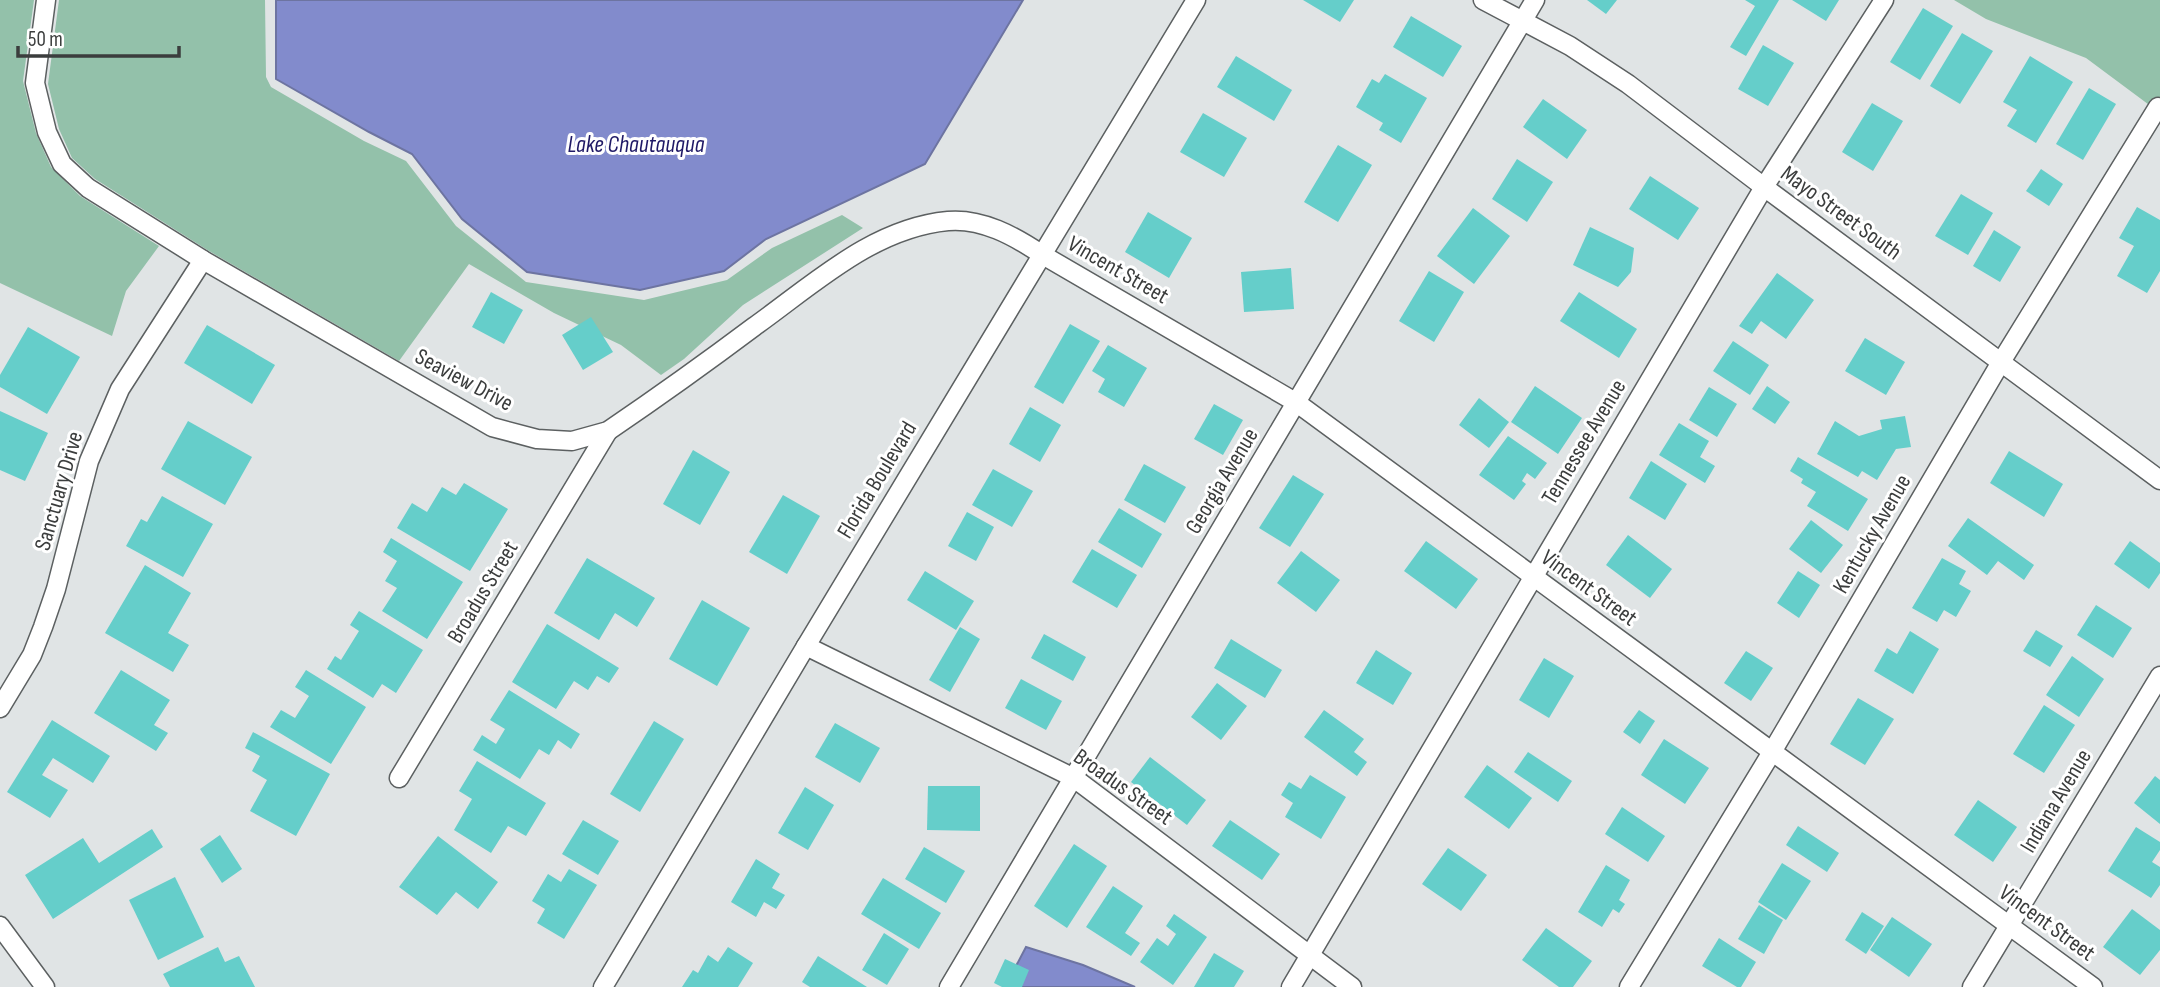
<svg xmlns="http://www.w3.org/2000/svg" width="2160" height="987" font-family="'Sofia Sans Condensed',sans-serif">
  <style>
    .green { fill: #93c1aa }
    .water { fill: #828bcc; stroke: #6d74a1; stroke-width: 2 }
    .building { fill: #65ceca }
    .lines { fill: none; stroke-linecap: round; stroke-linejoin: round }
    .minor-casing { stroke: #5c6061; stroke-width: 21 }
    .minor { stroke: #fff; stroke-width: 18 }
    .labels { text-anchor: middle; dominant-baseline: central; stroke-width: 6; stroke-linejoin: round; paint-order: stroke }
    .street-label { font-size: 23px; fill: #3b3d3d; stroke: #fff }
    .water-label { font-size: 24px; font-style: italic; fill: #1f1966; stroke: #fff }
  </style>
  <rect width="100%" height="100%" fill="#e0e4e5"/>
  <g class="green">
    <path d="M0,0H34L23,81L36,133L51,167L80,196L159,246L126,291L112,336L0,283Z"/>
    <path d="M59,0H265L266,77L271,87L364,141L406,161L456,226L526,282L644,300L727,280L772,248L842,215L863,228L743,305L684,359L661,375L621,345L554,313L469,264L399,361L209,251L95,179L72,158L59,129L48,84Z"/>
    <path d="M1954,0H2160V113L2086,58L1986,19Z"/>
  </g>
  <g class="water">
    <path d="M276,0H1023L925,164L766,239L724,271L640,290L527,272L462,219L412,154L369,132L276,79Z"/>
    <path d="M1026,947L1083,965L1135,987H1005Z"/>
  </g>
  <g class="building">
    <path d="M1303,0H1354L1340,22Z"/>
    <path d="M1587,0H1617L1606,14Z"/>
    <path d="M1745,0H1779L1746,56L1730,47L1755,6Z"/>
    <path d="M1792,0H1839L1826,21Z"/>
    <path d="M1923,8L1953,26L1920,80L1890,62Z"/>
    <path d="M1411,16L1462,46L1443,77L1393,47Z"/>
    <path d="M1962,33L1993,51L1960,104L1930,86Z"/>
    <path d="M1763,45L1794,63L1768,106L1738,89Z"/>
    <path d="M1236,56L1292,90L1274,121L1217,87Z"/>
    <path d="M2030,56L2073,82L2036,143L2007,126L2017,110L2003,102Z"/>
    <path d="M1385,74L1427,98L1401,143L1379,130L1383,123L1356,107L1372,79L1379,83Z"/>
    <path d="M2089,88L2116,104L2083,160L2056,144Z"/>
    <path d="M1543,99L1587,130L1567,159L1523,127Z"/>
    <path d="M1872,103L1903,121L1873,171L1842,152Z"/>
    <path d="M1203,113L1247,138L1224,177L1180,152Z"/>
    <path d="M1338,145L1372,165L1338,222L1304,202Z"/>
    <path d="M1517,159L1553,182L1527,222L1492,199Z"/>
    <path d="M2041,169L2063,184L2049,206L2026,191Z"/>
    <path d="M1650,176L1699,208L1678,240L1629,209Z"/>
    <path d="M1961,194L1993,213L1968,255L1935,236Z"/>
    <path d="M2137,207L2160,220V271L2147,293L2117,276L2134,246L2119,238Z"/>
    <path d="M1473,208L1510,236L1474,284L1437,256Z"/>
    <path d="M1148,212L1192,238L1169,278L1125,252Z"/>
    <path d="M1590,227L1634,248L1631,272L1618,287L1573,265Z"/>
    <path d="M1994,230L2021,247L2000,282L1973,266Z"/>
    <path d="M1291,268L1294,309L1244,312L1241,272Z"/>
    <path d="M1429,271L1464,292L1434,342L1399,321Z"/>
    <path d="M1777,273L1814,300L1786,339L1761,321L1752,334L1739,326Z"/>
    <path d="M491,292L523,310L504,344L472,327Z"/>
    <path d="M1579,292L1637,329L1619,358L1560,321Z"/>
    <path d="M591,317L613,352L583,370L562,335Z"/>
    <path d="M1070,324L1100,341L1063,404L1034,387Z"/>
    <path d="M207,325L275,365L252,404L184,363Z"/>
    <path d="M28,327L80,357L47,414L0,387V375Z"/>
    <path d="M1865,338L1905,362L1886,395L1845,371Z"/>
    <path d="M1733,341L1769,365L1750,395L1713,371Z"/>
    <path d="M1108,345L1147,368L1124,407L1098,392L1105,379L1092,371Z"/>
    <path d="M1535,386L1582,418L1558,454L1511,422Z"/>
    <path d="M1767,386L1790,402L1775,424L1752,409Z"/>
    <path d="M1709,387L1737,404L1717,437L1689,420Z"/>
    <path d="M1479,398L1509,422L1489,448L1459,425Z"/>
    <path d="M1214,404L1243,420L1223,455L1194,439Z"/>
    <path d="M1030,407L1061,425L1040,462L1009,444Z"/>
    <path d="M0,411L48,433L25,481L0,470Z"/>
    <path d="M1905,416L1911,447L1896,449L1877,480L1862,471L1858,477L1817,454L1835,421L1859,436L1882,429L1880,420Z"/>
    <path d="M188,421L252,457L225,505L161,469Z"/>
    <path d="M1679,423L1709,441L1700,457L1715,466L1705,483L1659,455Z"/>
    <path d="M1508,436L1547,463L1535,479L1527,473L1522,481L1526,484L1514,500L1479,475Z"/>
    <path d="M693,450L730,472L700,525L663,504Z"/>
    <path d="M2009,451L2063,484L2044,517L1990,483Z"/>
    <path d="M1798,457L1868,499L1848,531L1807,506L1816,492L1801,483L1803,479L1790,471Z"/>
    <path d="M1651,461L1687,484L1665,520L1629,498Z"/>
    <path d="M1144,464L1186,487L1165,523L1124,500Z"/>
    <path d="M993,469L1033,491L1012,527L972,505Z"/>
    <path d="M1293,475L1324,494L1290,547L1259,528Z"/>
    <path d="M464,483L508,509L470,571L397,528L412,503L427,512L442,487L456,495Z"/>
    <path d="M783,495L820,516L787,574L749,552Z"/>
    <path d="M162,496L213,524L183,577L126,546L141,519L147,522Z"/>
    <path d="M1119,508L1162,534L1142,568L1098,542Z"/>
    <path d="M967,512L994,527L976,561L948,546Z"/>
    <path d="M1968,518L2034,565L2024,580L1998,561L1987,575L1948,546Z"/>
    <path d="M1811,520L1843,545L1821,573L1789,549Z"/>
    <path d="M1628,535L1672,569L1650,598L1606,565Z"/>
    <path d="M391,538L463,582L427,639L382,611L397,588L385,581L397,561L383,552Z"/>
    <path d="M1426,541L1478,579L1456,609L1404,571Z"/>
    <path d="M2130,541L2160,563V573L2149,589L2114,564Z"/>
    <path d="M1092,549L1137,575L1117,608L1072,582Z"/>
    <path d="M1301,551L1340,580L1316,612L1277,583Z"/>
    <path d="M587,558L655,598L637,627L615,613L599,640L554,613Z"/>
    <path d="M1942,558L1966,571L1959,584L1971,591L1956,617L1944,610L1937,622L1912,608Z"/>
    <path d="M145,565L191,593L168,633L189,645L173,672L105,633Z"/>
    <path d="M925,571L974,601L956,630L907,600Z"/>
    <path d="M1798,571L1820,585L1799,618L1777,603Z"/>
    <path d="M702,600L750,628L717,686L669,659Z"/>
    <path d="M2096,605L2132,628L2113,658L2077,635Z"/>
    <path d="M359,611L423,650L396,693L382,684L373,698L327,669L335,656L341,660L359,631L350,625Z"/>
    <path d="M547,624L619,668L609,683L597,676L588,690L574,681L556,709L512,682Z"/>
    <path d="M960,627L980,639L950,692L929,680Z"/>
    <path d="M2036,630L2063,646L2050,667L2023,651Z"/>
    <path d="M1910,631L1939,649L1913,694L1874,671L1887,648L1897,654Z"/>
    <path d="M1044,634L1086,657L1073,681L1031,658Z"/>
    <path d="M1231,639L1282,670L1265,698L1214,668Z"/>
    <path d="M1376,650L1412,673L1393,705L1356,683Z"/>
    <path d="M1746,651L1773,668L1751,701L1724,683Z"/>
    <path d="M2072,656L2104,679L2079,717L2046,695Z"/>
    <path d="M1544,658L1574,676L1549,718L1519,700Z"/>
    <path d="M121,670L170,700L154,725L168,733L156,751L94,713Z"/>
    <path d="M306,670L366,707L331,764L270,727L281,710L295,718L309,696L295,687Z"/>
    <path d="M1021,679L1062,701L1046,730L1005,708Z"/>
    <path d="M1217,683L1247,706L1221,740L1191,717Z"/>
    <path d="M509,690L580,734L571,749L558,740L549,755L539,749L520,779L473,750L482,735L496,744L505,729L490,720Z"/>
    <path d="M1858,698L1894,719L1865,765L1830,744Z"/>
    <path d="M2044,705L2075,725L2044,773L2013,754Z"/>
    <path d="M1324,710L1364,739L1354,752L1367,762L1357,776L1304,737Z"/>
    <path d="M1639,710L1655,721L1640,744L1623,732Z"/>
    <path d="M52,720L110,756L93,783L53,758L42,775L68,790L50,818L7,792Z"/>
    <path d="M654,721L684,739L640,812L610,794Z"/>
    <path d="M835,723L880,748L860,783L815,757Z"/>
    <path d="M253,732L330,774L296,836L250,811L267,780L252,771L260,756L245,748Z"/>
    <path d="M1664,739L1709,768L1685,804L1641,775Z"/>
    <path d="M1528,752L1572,781L1558,802L1514,772Z"/>
    <path d="M1150,757L1206,800L1187,825L1131,782Z"/>
    <path d="M477,761L546,803L526,836L508,826L491,853L454,830L472,799L459,791Z"/>
    <path d="M1487,765L1532,798L1509,829L1464,797Z"/>
    <path d="M1310,775L1346,797L1321,839L1285,817L1293,803L1281,795L1289,782L1301,789Z"/>
    <path d="M2155,776L2160,780V824L2134,803Z"/>
    <path d="M928,786H980V831L927,830Z"/>
    <path d="M805,787L834,805L808,850L778,833Z"/>
    <path d="M1978,800L2017,827L1993,862L1954,835Z"/>
    <path d="M1622,807L1665,836L1648,862L1605,834Z"/>
    <path d="M583,820L619,841L598,875L562,854Z"/>
    <path d="M1230,820L1280,854L1262,880L1212,846Z"/>
    <path d="M1798,826L1839,853L1827,872L1786,845Z"/>
    <path d="M2136,827L2160,842V850L2152,862L2160,867V885L2151,898L2108,871Z"/>
    <path d="M152,829L163,847L53,919L25,875L83,838L99,863Z"/>
    <path d="M220,835L242,869L222,883L200,849Z"/>
    <path d="M438,836L498,882L478,909L456,892L437,915L399,887Z"/>
    <path d="M1074,844L1107,866L1067,928L1034,906Z"/>
    <path d="M924,847L965,871L946,903L905,879Z"/>
    <path d="M1448,848L1487,875L1461,911L1422,884Z"/>
    <path d="M756,859L780,874L772,888L785,895L776,909L764,902L756,917L731,902Z"/>
    <path d="M1782,863L1811,881L1786,920L1758,902Z"/>
    <path d="M1606,865L1630,880L1619,900L1625,904L1619,913L1613,909L1602,927L1578,912Z"/>
    <path d="M569,869L597,885L564,939L537,923L545,909L532,901L548,874L561,882Z"/>
    <path d="M175,877L204,937L158,960L129,900Z"/>
    <path d="M883,878L941,913L919,949L861,914Z"/>
    <path d="M1113,886L1143,906L1125,933L1140,943L1131,956L1086,927Z"/>
    <path d="M1759,905L1783,920L1764,954L1738,939Z"/>
    <path d="M2132,909L2160,930V950L2140,975L2103,947Z"/>
    <path d="M1862,912L1884,926L1866,954L1845,940Z"/>
    <path d="M1174,914L1207,937L1173,985L1140,962L1157,938L1168,946L1176,934L1166,926Z"/>
    <path d="M1892,917L1932,944L1909,977L1870,950Z"/>
    <path d="M1546,928L1592,961L1573,987H1559L1522,960Z"/>
    <path d="M884,933L909,949L887,985L862,970Z"/>
    <path d="M1719,938L1756,962L1741,987H1737L1702,966Z"/>
    <path d="M218,947L225,962L239,956L255,987H170L163,974Z"/>
    <path d="M728,947L753,963L738,987H682L693,970L698,973L708,955L718,962Z"/>
    <path d="M1214,953L1244,971L1234,987H1194Z"/>
    <path d="M818,956L867,987H810L802,982Z"/>
    <path d="M1005,959L1029,970L1022,987H1002L994,983Z"/>
  </g>
  <g class="lines">
    <g class="minor-casing">
      <g id="minor">
        <path d="M46,0L35,83L47,132L62,164L88,188L203,260L492,427L537,439L572,441L608,431C658,397 707,362 755,326C814,284 873,228 948,221C982,218 1014,236 1041,254L1297,403L2093,987"/>
        <path d="M1483,0L1570,46L1628,84L1764,187L2160,480"/>
        <path d="M806,646L1074,778L1352,987"/>
        <path d="M0,708L32,655L43,627L56,589L89,461L120,389L203,260"/>
        <path d="M399,778L608,431"/>
        <path d="M0,926L45,987"/>
        <path d="M603,987L806,646L1196,0"/>
        <path d="M949,987L1535,0"/>
        <path d="M1291,987L1764,187L1884,0"/>
        <path d="M1629,987L1772,752L2001,362L2158,107"/>
        <path d="M1972,987L2160,676"/>
      </g>
    </g>
    <use href="#minor" class="minor"/>
  </g>
  <g class="labels">
    <g class="street-label">
      <text transform="translate(1841 213) rotate(36)">Mayo Street South</text>
      <text transform="translate(1118 270) rotate(30)">Vincent Street</text>
      <text transform="translate(464 380) rotate(28)">Seaview Drive</text>
      <text transform="translate(1584 442) rotate(-59)">Tennessee Avenue</text>
      <text transform="translate(877 480) rotate(-59)">Florida Boulevard</text>
      <text transform="translate(1222 481) rotate(-59)">Georgia Avenue</text>
      <text transform="translate(59 491) rotate(-74)">Sanctuary Drive</text>
      <text transform="translate(1872 534) rotate(-60)">Kentucky Avenue</text>
      <text transform="translate(1589 588) rotate(36)">Vincent Street</text>
      <text transform="translate(483 592) rotate(-59)">Broadus Street</text>
      <text transform="translate(1123 787) rotate(35)">Broadus Street</text>
      <text transform="translate(2056 801) rotate(-59)">Indiana Avenue</text>
      <text transform="translate(2047 923) rotate(36)">Vincent Street</text>
    </g>
    <g class="water-label">
      <text x="636" y="144">Lake Chautauqua</text>
    </g>
  </g>
  <path d="M18 46v10h161v-10" fill="none" stroke="#3b3d3d" stroke-width="3.5"/>
  <text x="28" y="46" font-size="21" fill="#3b3d3d" stroke="#ffffff" stroke-width="5" paint-order="stroke">50 m</text>
</svg>
